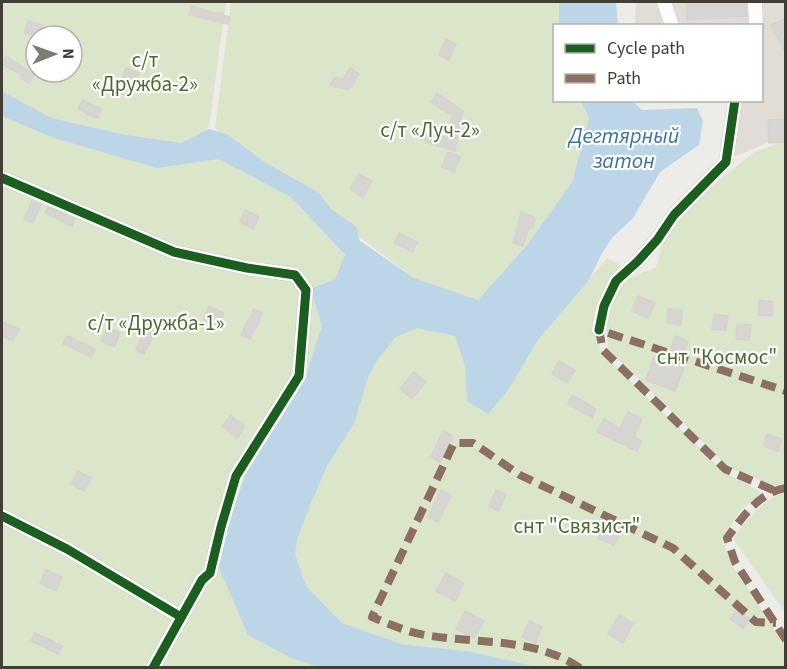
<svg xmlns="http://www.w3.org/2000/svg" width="787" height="669" font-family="'Source Sans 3',sans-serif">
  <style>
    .residential { fill: #e1ddd6 }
    .green { fill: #dae5ca; fill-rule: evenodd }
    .water { fill: #bcd6e7 }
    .building { fill: #d7d5d1; stroke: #d5d3ce; stroke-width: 1.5 }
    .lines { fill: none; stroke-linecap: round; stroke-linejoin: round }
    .minor-casing { stroke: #c9c8c4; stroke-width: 15 }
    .minor { stroke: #fcfcfc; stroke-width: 14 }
    .quiet { stroke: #8d6e63; stroke-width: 8; stroke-dasharray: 15 8; stroke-linecap: butt }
    .cycleway-casing { stroke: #fff; stroke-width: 13 }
    .cycleway { stroke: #1b5e20; stroke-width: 9 }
    .labels { text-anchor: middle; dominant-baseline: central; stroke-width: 4.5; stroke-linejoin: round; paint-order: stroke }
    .park-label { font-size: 21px; fill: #476c30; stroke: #fff }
    .water-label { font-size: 22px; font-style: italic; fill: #3b76a1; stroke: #fff }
  </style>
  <rect width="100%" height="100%" fill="#edece8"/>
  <path class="residential" d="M636,2H785V136L728,159L727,101L762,100V26H635Z"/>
  <g class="green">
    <path d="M2,2H226L209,127L183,149L130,143L47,117L2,91ZM36,36H72V72H36Z"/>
    <path d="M231,2H559V25L554,26V100L581,101L589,118L572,182L527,245L478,300L414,278L215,128Z"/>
    <path d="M2,116L51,137L218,156L291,197L345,255L335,279L310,289L322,326L307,372L272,426L248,635L289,657L317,667H157L180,612L2,514Z"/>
    <path d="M785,141V484L773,485L728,467L608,349L606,316L614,296L628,279L656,267L664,236L690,205L754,152Z"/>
    <path d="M607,258L622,266L607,286L594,329L601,352L724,472L762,493L740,511L722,539L732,565L785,646V667H538L472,652L402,644L342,623L306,586L295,554L298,537L310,506L327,466L355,422L367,380L376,362L396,337L417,327L455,336L465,366L467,401L509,389L538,340Z"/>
    <path d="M785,493H786L785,612L733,539C744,523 766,496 785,493Z"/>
    <path d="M2,522L177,617L149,667H2Z"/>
  </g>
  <g class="water">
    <path d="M559,2H616L618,25H559Z"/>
    <path d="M2,91L51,118L126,135L181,143L209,129L227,134L263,161L319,193L331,209L356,226L360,241L414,278L478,300L527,245L572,182L589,118L581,101H633L642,110L697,108L703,121L699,145L660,172L633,218L612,238L602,253L589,280L538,340L509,389L488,414L467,401L465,366L455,336L417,328L396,337L376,362L367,380L355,422L327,466L310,506L298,537L295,554L306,586L342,623L402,644L472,652L538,667H317L289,657L248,635L218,565L229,521L251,461L307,372L322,326L310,289L335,279L345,255L291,197L219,159L157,168L51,137L2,116Z"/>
  </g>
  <g class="building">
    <path d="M686,2H746L747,16L687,20Z"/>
    <path d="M192,6L214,13H223L222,15L230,17L228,24L189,15Z"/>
    <path d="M786,18V54L771,25Z"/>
    <path d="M28,21L43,25L40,36L24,33Z"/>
    <path d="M446,39L456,44L449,60L439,55Z"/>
    <path d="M6,56L34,75L29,83L21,78L23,76L2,64Z"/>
    <path d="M126,68L139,73L130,97L117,92Z"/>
    <path d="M350,68L359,74L349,90L330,85L335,77L343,79Z"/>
    <path d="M437,93L463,111L455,151L425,142L428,132L447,138L452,116L431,102Z"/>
    <path d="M83,100L101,109L98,118L90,116L78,108Z"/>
    <path d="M786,119V142L769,143L768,120Z"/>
    <path d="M448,152L460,157L454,172L442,167Z"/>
    <path d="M359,174L372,181L363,197L350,189Z"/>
    <path d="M32,201L41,205L33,223L24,219Z"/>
    <path d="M48,207L75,219L72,226L45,213Z"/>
    <path d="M245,210L259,217L253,229L240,222Z"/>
    <path d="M521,212L536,218L532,228L529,227L523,246L513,243Z"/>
    <path d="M399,233L417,242L413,252L394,243Z"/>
    <path d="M638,296L655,303L648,318L632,311Z"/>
    <path d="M759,300L773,302L772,316L758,315Z"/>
    <path d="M209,306L224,313L215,332L201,326Z"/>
    <path d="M254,309L263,313L250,339L241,335Z"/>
    <path d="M668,309L682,310L681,325L667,323Z"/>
    <path d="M131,313L149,322L150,319L159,323L144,354L136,350L145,330L127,321Z"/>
    <path d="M714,314L728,316L726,330L712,329Z"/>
    <path d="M2,322L19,329L13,341L2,336Z"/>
    <path d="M737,324L751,325L749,340L736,339Z"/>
    <path d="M108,328L120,333L114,347L101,341Z"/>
    <path d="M67,336L95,349L91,357L63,344Z"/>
    <path d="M675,336L688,341L680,367L684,368L675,391L646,380L654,357L667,362Z"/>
    <path d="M559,361L575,370L567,383L552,374Z"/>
    <path d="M414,372L426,382L412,399L400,389Z"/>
    <path d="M572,395L596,409L592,418L568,404Z"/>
    <path d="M628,412L642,419L634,437L642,441L637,451L597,432L604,419L620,429Z"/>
    <path d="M231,415L245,427L237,438L222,426Z"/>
    <path d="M443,431L453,436L440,462L431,457Z"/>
    <path d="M767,434L782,439L778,451L764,446Z"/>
    <path d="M78,471L91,478L84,491L71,484Z"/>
    <path d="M441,490L451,495L438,522L428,517Z"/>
    <path d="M496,490L506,495L498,511L489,506Z"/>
    <path d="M606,521L622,529L614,545L598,538Z"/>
    <path d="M46,570L62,577L56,591L40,583Z"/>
    <path d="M446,573L464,583L455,601L436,591Z"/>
    <path d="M737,609L750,619L743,628L730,619Z"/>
    <path d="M465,611L484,621L474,638L456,629Z"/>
    <path d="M619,615L633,623L623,643L608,634Z"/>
    <path d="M530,621L542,627L535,643L522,637Z"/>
    <path d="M35,633L62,646L58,654L31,641Z"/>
  </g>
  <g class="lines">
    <g class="minor-casing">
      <g id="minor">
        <path d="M664,2L672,26"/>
        <path d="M755,2L756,26"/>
        <path d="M2,178L174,252L247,268L295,275L306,290L299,376L236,476L221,527L210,573L202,580L153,668"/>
        <path d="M599,330L604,306L616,281L638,261L657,240L674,215L726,162L735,100"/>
        <path d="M2,516L67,549L181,617"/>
      </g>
    </g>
    <use href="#minor" class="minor"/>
    <g class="quiet">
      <path d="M786,488C759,492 742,518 727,538L735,562L786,640"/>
      <path d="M773,490L725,469L603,350L599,330L786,391"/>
      <path d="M580,668C534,637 477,644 425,635C407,632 389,624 372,617L454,443H473L520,475L673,548L756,622L776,623"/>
    </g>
    <g class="cycleway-casing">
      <g id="cycleway">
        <path d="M2,178L174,252L247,268L295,275L306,290L299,376L236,476L221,527L210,573L202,580L153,668"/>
        <path d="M599,330L604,306L616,281L638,261L657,240L674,215L726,162L735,100"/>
        <path d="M2,516L67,549L181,617"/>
      </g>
    </g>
    <use href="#cycleway" class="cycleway"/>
  </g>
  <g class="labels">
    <g class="park-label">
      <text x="145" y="60">с/т<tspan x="145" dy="24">«Дружба-2»</tspan></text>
      <text x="430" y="130">с/т «Луч-2»</text>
      <text x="156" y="323">с/т «Дружба-1»</text>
      <text x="717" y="357">снт "Космос"</text>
      <text x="577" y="526">снт "Связист"</text>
    </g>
    <g class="water-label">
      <text x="624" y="136">Дегтярный<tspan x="624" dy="25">затон</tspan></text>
    </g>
  </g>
  <rect width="787" height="669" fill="none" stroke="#423d35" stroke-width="6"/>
  <rect x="553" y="24" width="210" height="78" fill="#ffffff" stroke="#b3b1ae" stroke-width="1.5"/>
  <rect x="565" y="44" width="30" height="9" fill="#1b5e20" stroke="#b3b1ae" stroke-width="1.5"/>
  <text x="607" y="54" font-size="18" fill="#423d35">Cycle path</text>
  <rect x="565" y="74" width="30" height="9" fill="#8d6e63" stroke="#b3b1ae" stroke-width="1.5"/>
  <text x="607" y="84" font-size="18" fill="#423d35">Path</text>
  <g transform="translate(54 54) rotate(89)"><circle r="28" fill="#ffffff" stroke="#b3b1ae" stroke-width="1.5"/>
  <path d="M0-4.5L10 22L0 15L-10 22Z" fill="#7e7a74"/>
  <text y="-9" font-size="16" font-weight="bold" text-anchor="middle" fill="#423d35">N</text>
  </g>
</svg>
